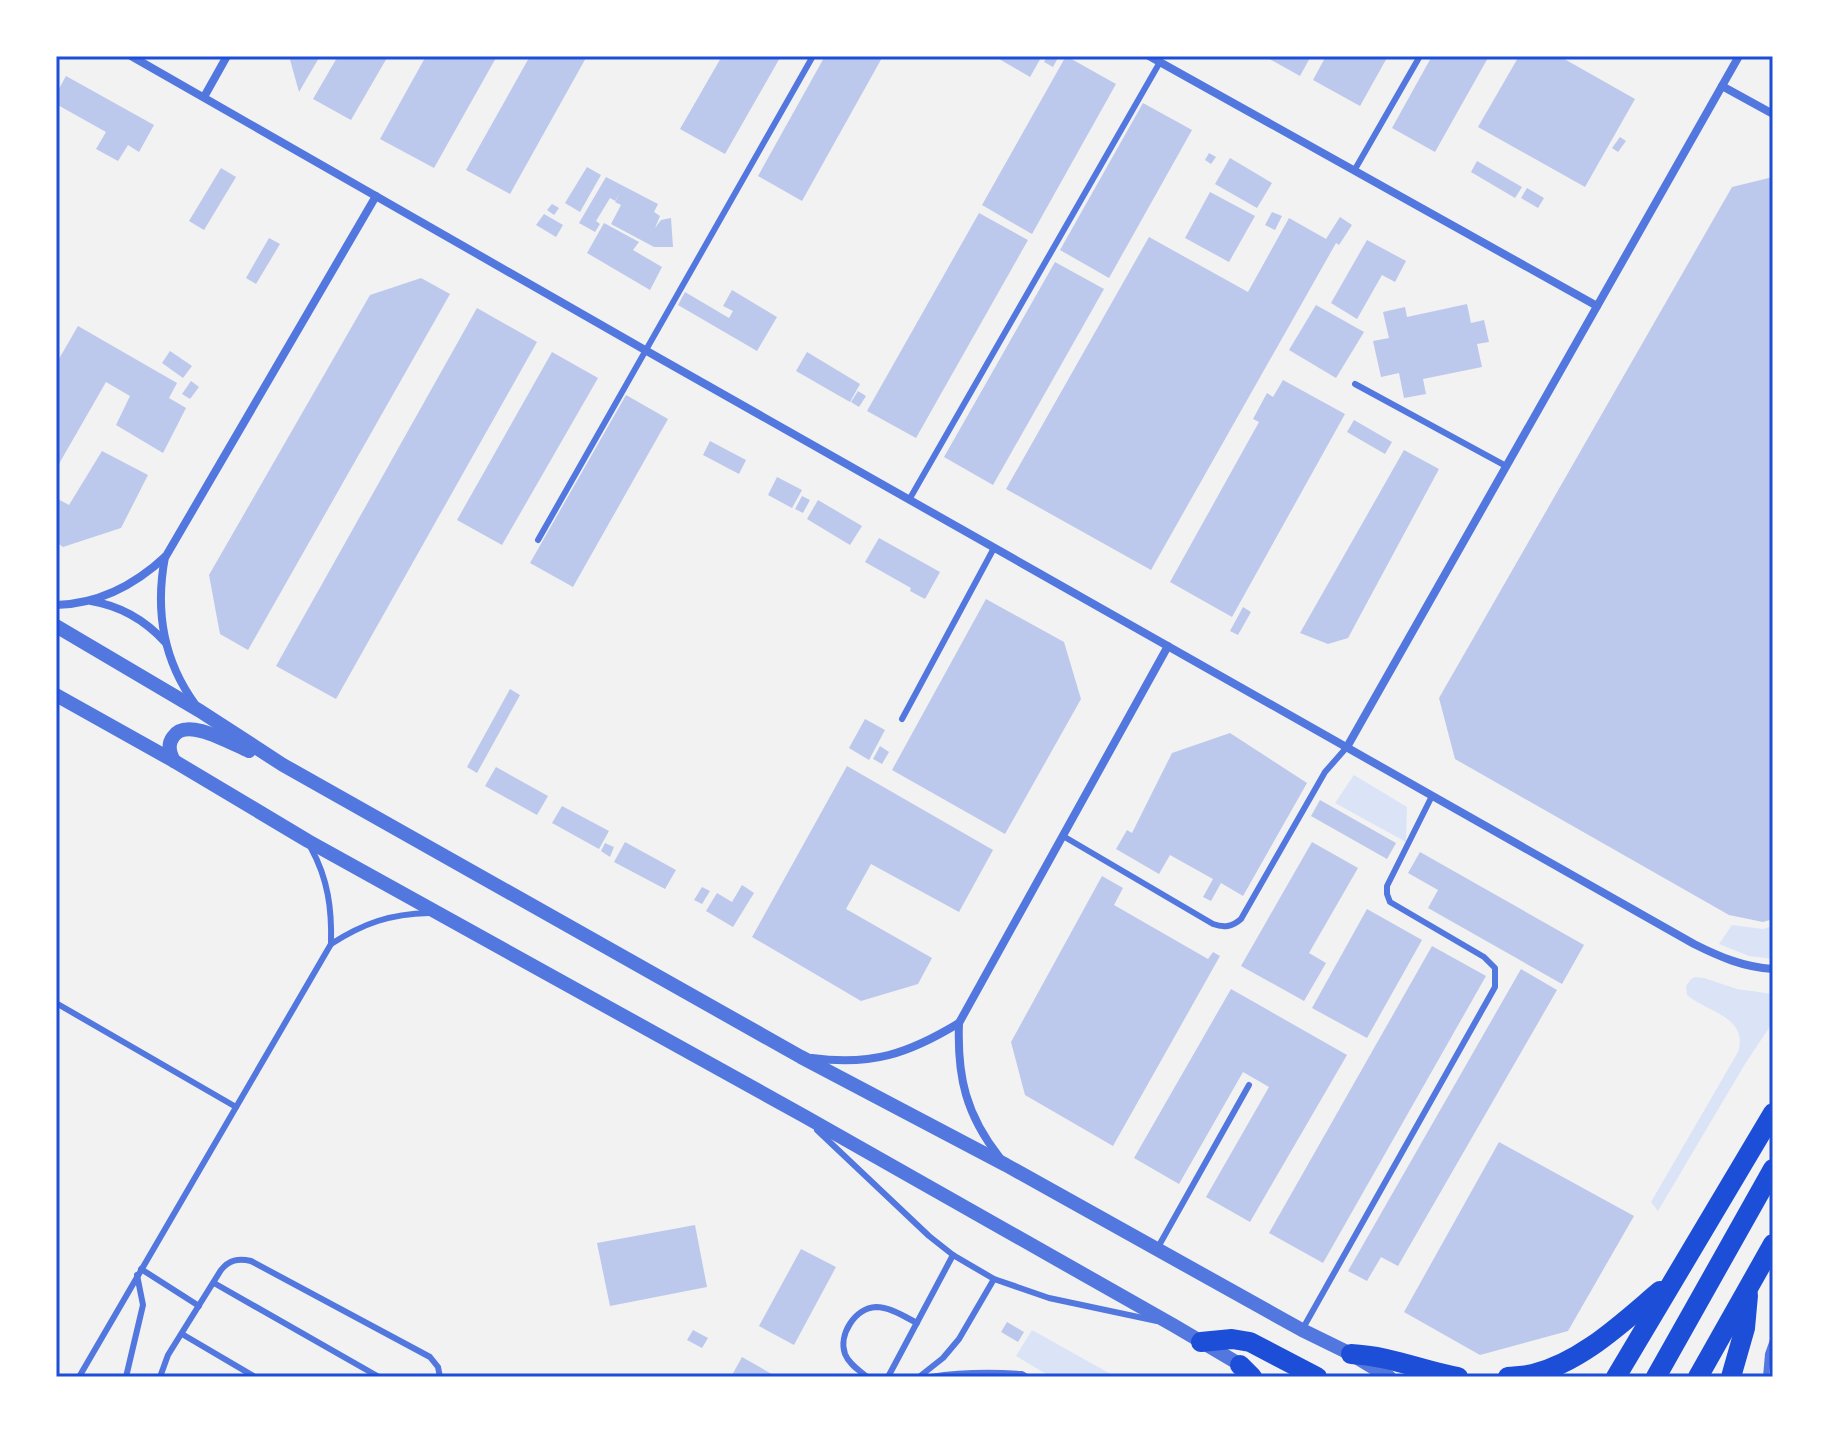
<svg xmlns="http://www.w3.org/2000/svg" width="1829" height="1433" font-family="'IBM Plex Serif',serif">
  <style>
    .green { fill: #dbe4f7 }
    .building { fill: #bdc9ec }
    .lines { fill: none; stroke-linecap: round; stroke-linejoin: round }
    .service { stroke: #5277de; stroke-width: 6 }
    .minor { stroke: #5277de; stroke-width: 8 }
    .tertiary { stroke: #5277de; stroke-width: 14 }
    .primary { stroke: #1d4ed8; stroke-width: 20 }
    .neatline { fill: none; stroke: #1d4ed8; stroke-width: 3 }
  </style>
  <rect width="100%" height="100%" fill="#f2f2f2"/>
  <g class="green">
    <path d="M1354,775L1407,807L1406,842L1335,803Z"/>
    <path d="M1732,925L1763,929L1773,926V959L1749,956L1719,944Z"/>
    <path d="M1695,977L1704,978L1737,989L1773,994V1022L1745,1064L1658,1211L1651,1202L1738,1052C1749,1017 1707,1012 1687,995L1686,986L1691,979Z"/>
    <path d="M1032,1330L1116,1377H1051L1016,1356Z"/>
  </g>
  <g class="building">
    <path d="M289,56H320L299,92Z"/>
    <path d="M338,56H388L351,120L313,99Z"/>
    <path d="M426,56H497L434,168L380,139Z"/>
    <path d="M530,56H587L510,194L466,170Z"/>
    <path d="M722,56H781L725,154L680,129Z"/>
    <path d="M825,56H883L802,201L758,176Z"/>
    <path d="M994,56H1042L1030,77Z"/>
    <path d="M1047,56H1059L1053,67L1044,62Z"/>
    <path d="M1066,56L1116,84L1032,234L982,205Z"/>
    <path d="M1264,56H1311L1300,76Z"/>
    <path d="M1326,56H1388L1360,106L1313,80Z"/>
    <path d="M1432,56H1489L1435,152L1392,128Z"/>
    <path d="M1519,56H1559L1635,99L1585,187L1478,127Z"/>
    <path d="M66,76L154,125L139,152L128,145L118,161L96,149L106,132L56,104V94Z"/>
    <path d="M1143,103L1192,130L1109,278L1060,250Z"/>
    <path d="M1620,137L1626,141L1618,152L1612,148Z"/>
    <path d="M1209,153L1216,157L1211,164L1205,160Z"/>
    <path d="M1230,158L1272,183L1257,208L1215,184Z"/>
    <path d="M1477,161L1522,187L1515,198L1471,172Z"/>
    <path d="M587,167L601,175L580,212L565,203Z"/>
    <path d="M221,168L236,177L204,230L189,221Z"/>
    <path d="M606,177L658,204L654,212L660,216L655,228L661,220L671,218L673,247H654L611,224L621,205L615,202L620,193L615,201L610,198L596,221L600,224L595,232L579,223Z"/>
    <path d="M1773,177V919L1763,922L1729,915L1455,759L1439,698L1732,187Z"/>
    <path d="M1527,188L1544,198L1538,208L1521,198Z"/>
    <path d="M1210,192L1255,216L1229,262L1185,238Z"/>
    <path d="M552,204L559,208L554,215L547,210Z"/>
    <path d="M1272,212L1282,216L1275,230L1265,225Z"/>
    <path d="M979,213L1028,240L916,438L867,411Z"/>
    <path d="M544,214L563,225L556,237L536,225Z"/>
    <path d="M1340,217L1352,225L1339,245L1336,243L1151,570L1006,489L1149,237L1248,292L1289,218L1326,239Z"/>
    <path d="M604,223L639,242L633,250L662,267L650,290L587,253Z"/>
    <path d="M269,238L280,244L256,284L246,278Z"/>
    <path d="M1367,240L1406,261L1395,282L1382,275L1357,319L1331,303Z"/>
    <path d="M1055,262L1104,289L993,485L944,457Z"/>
    <path d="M421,278L450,294L248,650L220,634L209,575L370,295Z"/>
    <path d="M732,290L777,317L757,351L678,305L685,292L729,318L733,311L723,306Z"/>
    <path d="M1467,304L1471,323L1484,320L1489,342L1477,344L1482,367L1423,379L1426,394L1404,398L1399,373L1381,377L1373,341L1389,338L1383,312L1405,307L1407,317Z"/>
    <path d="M1316,305L1364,332L1336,378L1289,350Z"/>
    <path d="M477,308L537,342L336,699L276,666Z"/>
    <path d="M78,326L177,383L169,398L186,408L163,453L116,425L130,396L106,382L56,469V364Z"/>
    <path d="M170,351L192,366L183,378L162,363Z"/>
    <path d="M552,352L598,378L502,545L457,520Z"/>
    <path d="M807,352L860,384L850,402L796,371Z"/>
    <path d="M1283,380L1345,414L1232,617L1170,582L1259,422L1253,419L1267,393L1273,397Z"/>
    <path d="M191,381L199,387L190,399L182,394Z"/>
    <path d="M858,391L866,396L859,407L851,402Z"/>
    <path d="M626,395L668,419L573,587L530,563Z"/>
    <path d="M1354,420L1392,442L1385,454L1347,432Z"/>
    <path d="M710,441L746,460L739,474L703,455Z"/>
    <path d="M1404,450L1439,469L1348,638L1328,644L1300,633Z"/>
    <path d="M102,451L148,475L121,528L63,547L56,542V498L69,505Z"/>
    <path d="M777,477L802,490L792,508L768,495Z"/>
    <path d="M802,496L810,500L803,513L795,509Z"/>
    <path d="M818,500L862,526L850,545L807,519Z"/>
    <path d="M879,538L940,572L925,599L910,591L911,588L865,562Z"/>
    <path d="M986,599L1064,642L1081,699L1005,834L892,770Z"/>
    <path d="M1243,607L1251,612L1238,635L1230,631Z"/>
    <path d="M510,689L520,695L477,773L467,767Z"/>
    <path d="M865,719L885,730L869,760L849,748Z"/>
    <path d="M1230,733L1307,783L1243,896L1221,883L1211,901L1203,897L1213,879L1170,855L1159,874L1116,849L1127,830L1132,833L1172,753Z"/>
    <path d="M880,746L889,752L882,764L873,759Z"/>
    <path d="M847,766L993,850L959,912L871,864L846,909L932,958L918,984L861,1001L752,937Z"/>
    <path d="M496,767L548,796L537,815L485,786Z"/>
    <path d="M1320,800L1396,843L1387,859L1311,816Z"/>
    <path d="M562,806L609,831L599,849L552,823Z"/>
    <path d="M625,842L676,870L665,889L614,862Z"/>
    <path d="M1312,842L1358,868L1309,953L1326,963L1304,1001L1241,966Z"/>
    <path d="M605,843L614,847L610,857L601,851Z"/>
    <path d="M1420,852L1584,945L1562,984L1428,908L1438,890L1408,873Z"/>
    <path d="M1102,876L1123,888L1114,905L1208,959L1213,952L1220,956L1113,1146L1025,1095L1011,1042Z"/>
    <path d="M742,885L754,893L733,927L706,911L717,893L732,902Z"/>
    <path d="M702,887L710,891L702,904L694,900Z"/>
    <path d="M1367,909L1422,940L1367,1038L1312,1008Z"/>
    <path d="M1432,946L1486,976L1323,1263L1269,1233Z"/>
    <path d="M1521,969L1557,990L1398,1266L1381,1257L1367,1281L1348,1271Z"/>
    <path d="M1231,989L1347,1055L1250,1222L1206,1197L1269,1087L1243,1072L1179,1184L1134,1158Z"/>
    <path d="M1499,1142L1634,1216L1568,1331L1480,1355L1404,1312Z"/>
    <path d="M695,1225L707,1287L610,1306L597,1243Z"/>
    <path d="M801,1249L836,1267L794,1345L759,1326Z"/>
    <path d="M1007,1322L1024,1332L1018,1342L1001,1332Z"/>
    <path d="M693,1330L708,1338L702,1348L687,1340Z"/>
    <path d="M742,1357L777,1377H731Z"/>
  </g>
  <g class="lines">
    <g class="service">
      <path d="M1354,171L1420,56"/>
      <path d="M1355,384L1506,466"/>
      <path d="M909,500L1160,62"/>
      <path d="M538,540L813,56"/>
      <path d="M902,719L994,548"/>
      <path d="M1063,836L1213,924C1224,928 1232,927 1241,919L1325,772L1347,747"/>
      <path d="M311,848C328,879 332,909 331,944"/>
      <path d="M56,1003L236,1107"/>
      <path d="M817,1130L929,1236L953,1255L994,1279L1049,1298L1157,1321"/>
      <path d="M1157,1249L1249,1085"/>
      <path d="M141,1269L199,1306"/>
      <path d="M214,1283L379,1377"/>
      <path d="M1302,1330L1495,987V968L1484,957L1390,902L1387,894V886L1432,796"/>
      <path d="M182,1334L255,1377"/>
      <path d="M79,1377L331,944C364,923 390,914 429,913"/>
      <path d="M126,1377L143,1305L137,1275"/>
      <path d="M160,1377L168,1355L221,1270C229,1260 238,1258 251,1261L430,1357L438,1367L440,1377"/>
      <path d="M867,1377C859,1370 849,1364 845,1354C838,1335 855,1308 876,1307C890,1307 905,1317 917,1323"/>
      <path d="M888,1377L953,1255"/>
      <path d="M919,1377L943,1358L959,1339L994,1279"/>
      <path d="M931,1377C962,1372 991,1372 1022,1374L1027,1377"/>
      <path d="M1766,1377L1768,1354L1773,1340"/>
    </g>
    <g class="minor">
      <path d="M131,56L645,350L1694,944C1720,957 1743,967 1773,969"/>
      <path d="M1149,56L1597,306"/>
      <path d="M1722,86L1773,114"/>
      <path d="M204,97L227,56"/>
      <path d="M165,557C155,610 163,660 195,704"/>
      <path d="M91,601C121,606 144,619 165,642"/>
      <path d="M56,605C99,604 135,585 166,556L376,196"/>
      <path d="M1347,747L1739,56"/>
      <path d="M812,1058C871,1066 908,1054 959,1023"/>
      <path d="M1000,1158C966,1115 957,1077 959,1023L1168,646"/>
    </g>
    <g class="tertiary">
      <path d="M56,626L200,711L283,765L801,1057L1006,1165L1302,1330L1351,1354L1389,1377"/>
      <path d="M56,695L174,761L308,841L804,1116L1173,1325L1246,1368"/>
      <path d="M174,761C170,754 167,745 173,737C186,716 232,744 249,751"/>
    </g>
    <g class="primary">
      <path d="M1201,1342L1232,1339L1250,1342L1317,1377"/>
      <path d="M1351,1354C1391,1356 1420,1370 1458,1377"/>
      <path d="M1240,1365L1252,1377"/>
      <path d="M1508,1377C1516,1376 1525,1376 1533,1374C1582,1362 1623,1322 1660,1291"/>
      <path d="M1616,1377L1773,1113"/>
      <path d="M1656,1377L1773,1169"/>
      <path d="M1698,1377L1773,1244"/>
      <path d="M1731,1377L1745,1328L1748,1295"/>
    </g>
  </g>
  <rect width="1829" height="1433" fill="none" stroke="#ffffff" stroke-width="116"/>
  <rect x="58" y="58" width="1713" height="1317" class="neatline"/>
</svg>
